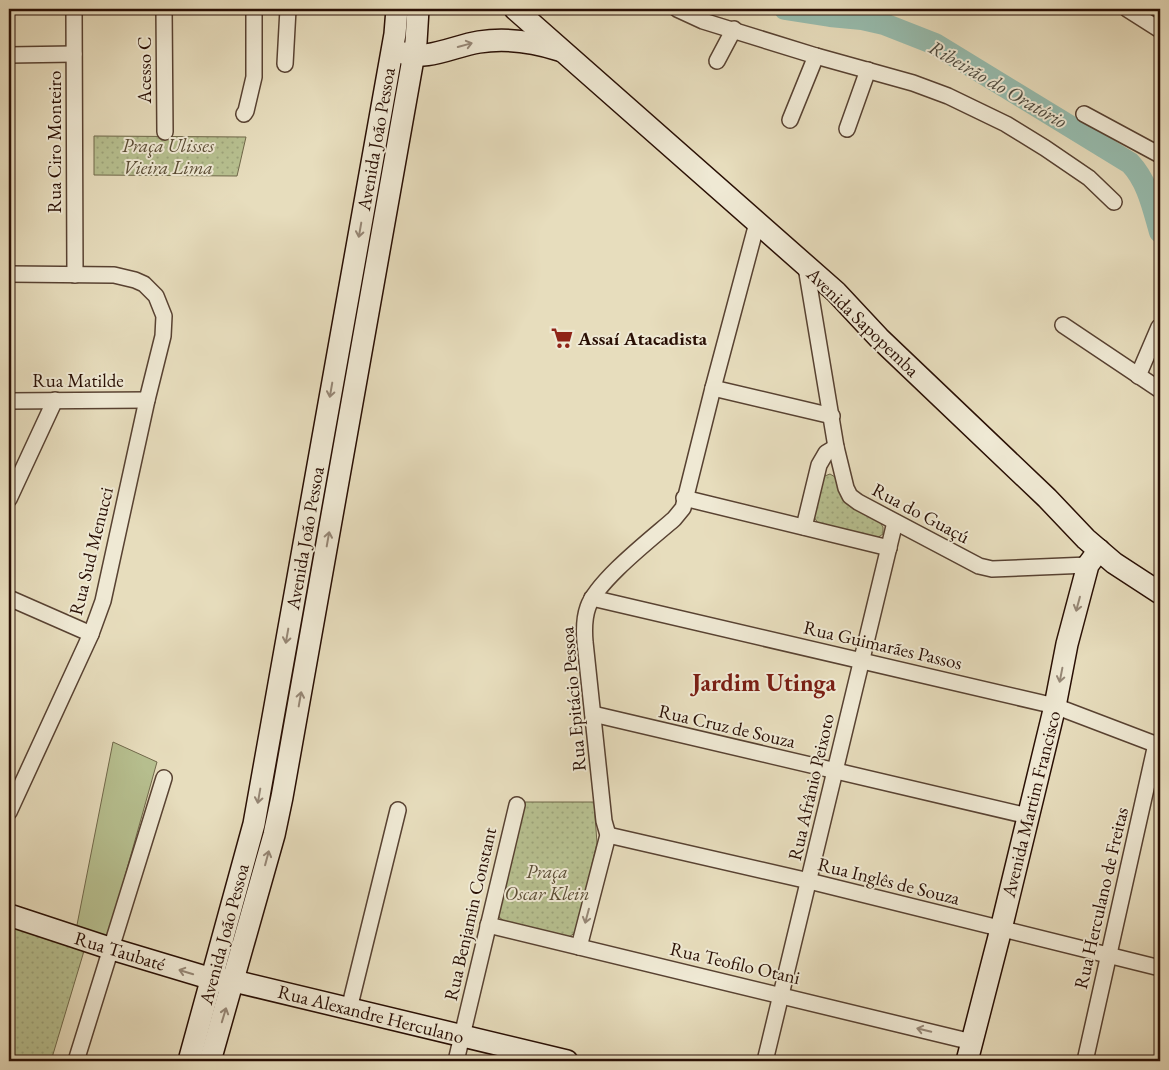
<svg xmlns="http://www.w3.org/2000/svg" width="1169" height="1070" font-family="'EB Garamond',serif">
  <style>
    .grass { fill: #b7c090; stroke: #70684a }
    .park { fill: url(#park-dots); stroke: #70684a }
    .lines { fill: none; stroke-linecap: round; stroke-linejoin: round }
    .river { stroke: #97bcae; stroke-width: 22 }
    .street-casing { stroke: #584232; stroke-width: 18 }
    .secondary-casing { stroke: #290f04; stroke-width: 24 }
    .street { stroke: #efe9d4; stroke-width: 15 }
    .secondary { stroke: #efe9d4; stroke-width: 21 }
    .oneway { stroke: #968776 }
    .labels { text-anchor: middle; dominant-baseline: central; stroke-width: 4; stroke-linejoin: round; paint-order: stroke }
    .street-label { font-size: 19px; fill: #290f04; stroke: #efe9d4 }
    .park-label { font-size: 19px; font-style: italic; fill: #5b4d35; stroke: #efe9d4 }
    .poi-label { font-size: 19px; font-weight: bold; fill: #290f04; stroke: #efe9d4; text-anchor: start }
    .water-label { font-size: 20px; font-style: italic; fill: #504c40; stroke: #efe9d4 }
    .district-label { font-size: 24px; font-weight: bold; fill: #7a1f14; stroke: #efe9d4 }
  </style>
  <defs>
    <pattern id="park-dots" width="8" height="8" patternUnits="userSpaceOnUse" patternTransform="scale(1.25)"><rect width="8" height="8" fill="#b7c090"/><path d="M2 2h.1M6 6h.1" fill="none" stroke="#9da47b" stroke-width="1.8" stroke-linecap="round"/></pattern>
  </defs>
  <rect width="100%" height="100%" fill="#e7ddbd"/>
  <filter id="stains"><feTurbulence type="fractalNoise" baseFrequency=".004" numOctaves="4"/><feColorMatrix values="0 0 0 0 .2 0 0 0 0 .09 0 0 0 0 .02 0 0 0 .5 -.17"/></filter>
  <radialGradient id="worn" r=".72"><stop offset=".6" stop-color="#630" stop-opacity="0"/><stop offset="1" stop-color="#630" stop-opacity=".3"/></radialGradient>
  <path class="grass" d="M113,742L157,762L107,940L76,930Z"/>
  <g class="park">
    <path d="M94,136L246,137L237,176L94,175Z"/>
    <path d="M830,474L835,477L844,498L879,521L883,527V534L877,538L818,523L814,517L822,477Z"/>
    <path d="M525,802H594L597,843L576,932L569,937L504,921L499,917V912Z"/>
    <path d="M9,926L83,947L84,951L51,1061H9Z"/>
  </g>
  <g class="lines">
    <path class="river" d="M785,9L830,16L862,19L884,24L935,44L1130,163C1148,182 1153,208 1160,232"/>
    <g class="street-casing">
      <g id="street">
        <path d="M74,9L75,275"/>
        <path d="M164,9L165,132"/>
        <path d="M677,9L703,21L816,56L913,83L948,96L1006,124L1045,148L1089,178L1114,202"/>
        <path d="M1127,9L1160,30"/>
        <path d="M9,55L74,54"/>
        <path d="M717,61L734,29"/>
        <path d="M285,64L288,9"/>
        <path d="M244,114L246,111L254,77V9"/>
        <path d="M1084,114L1160,155"/>
        <path d="M790,120L816,56"/>
        <path d="M847,129L868,70"/>
        <path d="M806,267L836,447L846,488L850,496L858,502L979,566L992,569L1088,565"/>
        <path d="M9,274L114,275L135,280L144,284L156,296L164,316L163,336L147,400L103,601L91,634L9,812"/>
        <path d="M1063,325L1160,390"/>
        <path d="M1138,376L1159,327"/>
        <path d="M713,388L832,416"/>
        <path d="M9,401L147,400"/>
        <path d="M684,498L889,548"/>
        <path d="M9,499L55,400"/>
        <path d="M804,527L819,465L826,453L836,447"/>
        <path d="M9,598L91,634"/>
        <path d="M592,598L1055,706L1160,746"/>
        <path d="M593,714L1028,816"/>
        <path d="M608,835L809,881L1160,968"/>
        <path d="M488,925L972,1042"/>
        <path d="M579,947L608,835L604,821L585,642C584,630 584,618 588,607C597,581 651,539 674,519L683,508L713,388L757,223"/>
        <path d="M349,1009L398,810"/>
        <path d="M76,1061L164,778"/>
        <path d="M456,1061L517,805"/>
        <path d="M765,1061L895,522"/>
        <path d="M1085,1061L1156,744"/>
      </g>
    </g>
    <g class="secondary-casing">
      <g id="secondary">
        <path d="M515,9L836,292L879,338L1047,498L1086,539L1114,563L1160,593"/>
        <path d="M400,52C427,62 453,46 479,42C505,38 534,42 559,50"/>
        <path d="M9,915L112,949L212,979L234,981L567,1061"/>
        <path d="M189,1061L254,824L395,34L397,9"/>
        <path d="M210,1061L274,835L282,797L416,42L418,9"/>
        <path d="M967,1061L1001,929L1055,706L1067,644L1088,565L1099,550"/>
      </g>
    </g>
    <use href="#street" class="street"/>
    <use href="#secondary" class="secondary"/>
  </g>
  <defs><path id="oneway-shaft" d="M-6 0H5M1.5-3L5.5 0L1.5 3" fill="none" stroke-width="1.6" stroke-linecap="round" stroke-linejoin="round" transform="scale(1.25)"/></defs>
  <g class="oneway">
    <use href="#oneway-shaft" transform="translate(465 45) rotate(-15)"/>
    <use href="#oneway-shaft" transform="translate(360 230) rotate(100)"/>
    <use href="#oneway-shaft" transform="translate(331 390) rotate(100)"/>
    <use href="#oneway-shaft" transform="translate(328 539) rotate(-80)"/>
    <use href="#oneway-shaft" transform="translate(1078 604) rotate(105)"/>
    <use href="#oneway-shaft" transform="translate(287 636) rotate(100)"/>
    <use href="#oneway-shaft" transform="translate(1061 675) rotate(101)"/>
    <use href="#oneway-shaft" transform="translate(300 699) rotate(-80)"/>
    <use href="#oneway-shaft" transform="translate(259 796) rotate(100)"/>
    <use href="#oneway-shaft" transform="translate(267 858) rotate(-75)"/>
    <use href="#oneway-shaft" transform="translate(587 916) rotate(105)"/>
    <use href="#oneway-shaft" transform="translate(186 972) rotate(-163)"/>
    <use href="#oneway-shaft" transform="translate(224 1015) rotate(-73)"/>
    <use href="#oneway-shaft" transform="translate(924 1030) rotate(-166)"/>
  </g>
  <defs>
    <g id="supermarket-bare" transform="scale(1.725)"><path d="M-6-5.5h2.5l.6 2H6L4.5 2H-2.5L-4.4-4H-6ZM-1.5 3.2a1.3 1.3 0 1 0 .1 0ZM3 3.2a1.3 1.3 0 1 0 .1 0Z" fill="#8f2418" stroke="#efe9d4" stroke-width="2.5" paint-order="stroke"/></g>
  </defs>
  <g fill-rule="evenodd">
    <use href="#supermarket-bare" x="562" y="338"/>
  </g>
  <g class="labels">
    <g class="street-label">
      <text transform="translate(144 70) rotate(-90)">Acesso C</text>
      <text transform="translate(376 139) rotate(-80)">Avenida João Pessoa</text>
      <text transform="translate(54 142) rotate(-90)">Rua Ciro Monteiro</text>
      <text transform="translate(863 322) rotate(44)">Avenida Sapopemba</text>
      <text x="78" y="380">Rua Matilde</text>
      <text transform="translate(921 513) rotate(28)">Rua do Guaçú</text>
      <text transform="translate(305 538) rotate(-80)">Avenida João Pessoa</text>
      <text transform="translate(91 551) rotate(-76)">Rua Sud Menucci</text>
      <text transform="translate(883 645) rotate(13)">Rua Guimarães Passos</text>
      <text transform="translate(573 699) rotate(-95)">Rua Epitácio Pessoa</text>
      <text transform="translate(727 726) rotate(13)">Rua Cruz de Souza</text>
      <text transform="translate(811 787) rotate(-77)">Rua Afrânio Peixoto</text>
      <text transform="translate(1031 804) rotate(-76)">Avenida Martim Francisco</text>
      <text transform="translate(889 881) rotate(14)">Rua Inglês de Souza</text>
      <text transform="translate(1101 898) rotate(-77)">Rua Herculano de Freitas</text>
      <text transform="translate(470 914) rotate(-77)">Rua Benjamin Constant</text>
      <text transform="translate(224 934) rotate(-75)">Avenida João Pessoa</text>
      <text transform="translate(120 951) rotate(17)">Rua Taubaté</text>
      <text transform="translate(735 963) rotate(13)">Rua Teofilo Otani</text>
      <text transform="translate(371 1014) rotate(14)">Rua Alexandre Herculano</text>
    </g>
    <g class="park-label">
      <text x="168" y="145">Praça Ulisses<tspan x="168" dy="22">Vieira Lima</tspan></text>
      <text x="547" y="871">Praça<tspan x="547" dy="22">Oscar Klein</tspan></text>
    </g>
    <g class="poi-label">
      <text x="578" y="338">Assaí Atacadista</text>
    </g>
    <g class="water-label">
      <text transform="translate(998 84) rotate(30)">Ribeirão do Oratório</text>
    </g>
    <g class="district-label">
      <text x="764" y="682">Jardim Utinga</text>
    </g>
  </g>
  <rect width="1169" height="1070" fill="none" stroke="#e7ddbd" stroke-width="30"/>
  <rect x="10" y="10" width="1149" height="1050" fill="none" stroke="#290f04" stroke-width="2.5"/>
  <rect x="15" y="15" width="1139" height="1040" fill="none" stroke="#290f04"/>
  <rect width="100%" height="100%" filter="url(#stains)"/>
  <rect width="100%" height="100%" fill="url(#worn)"/>
</svg>
